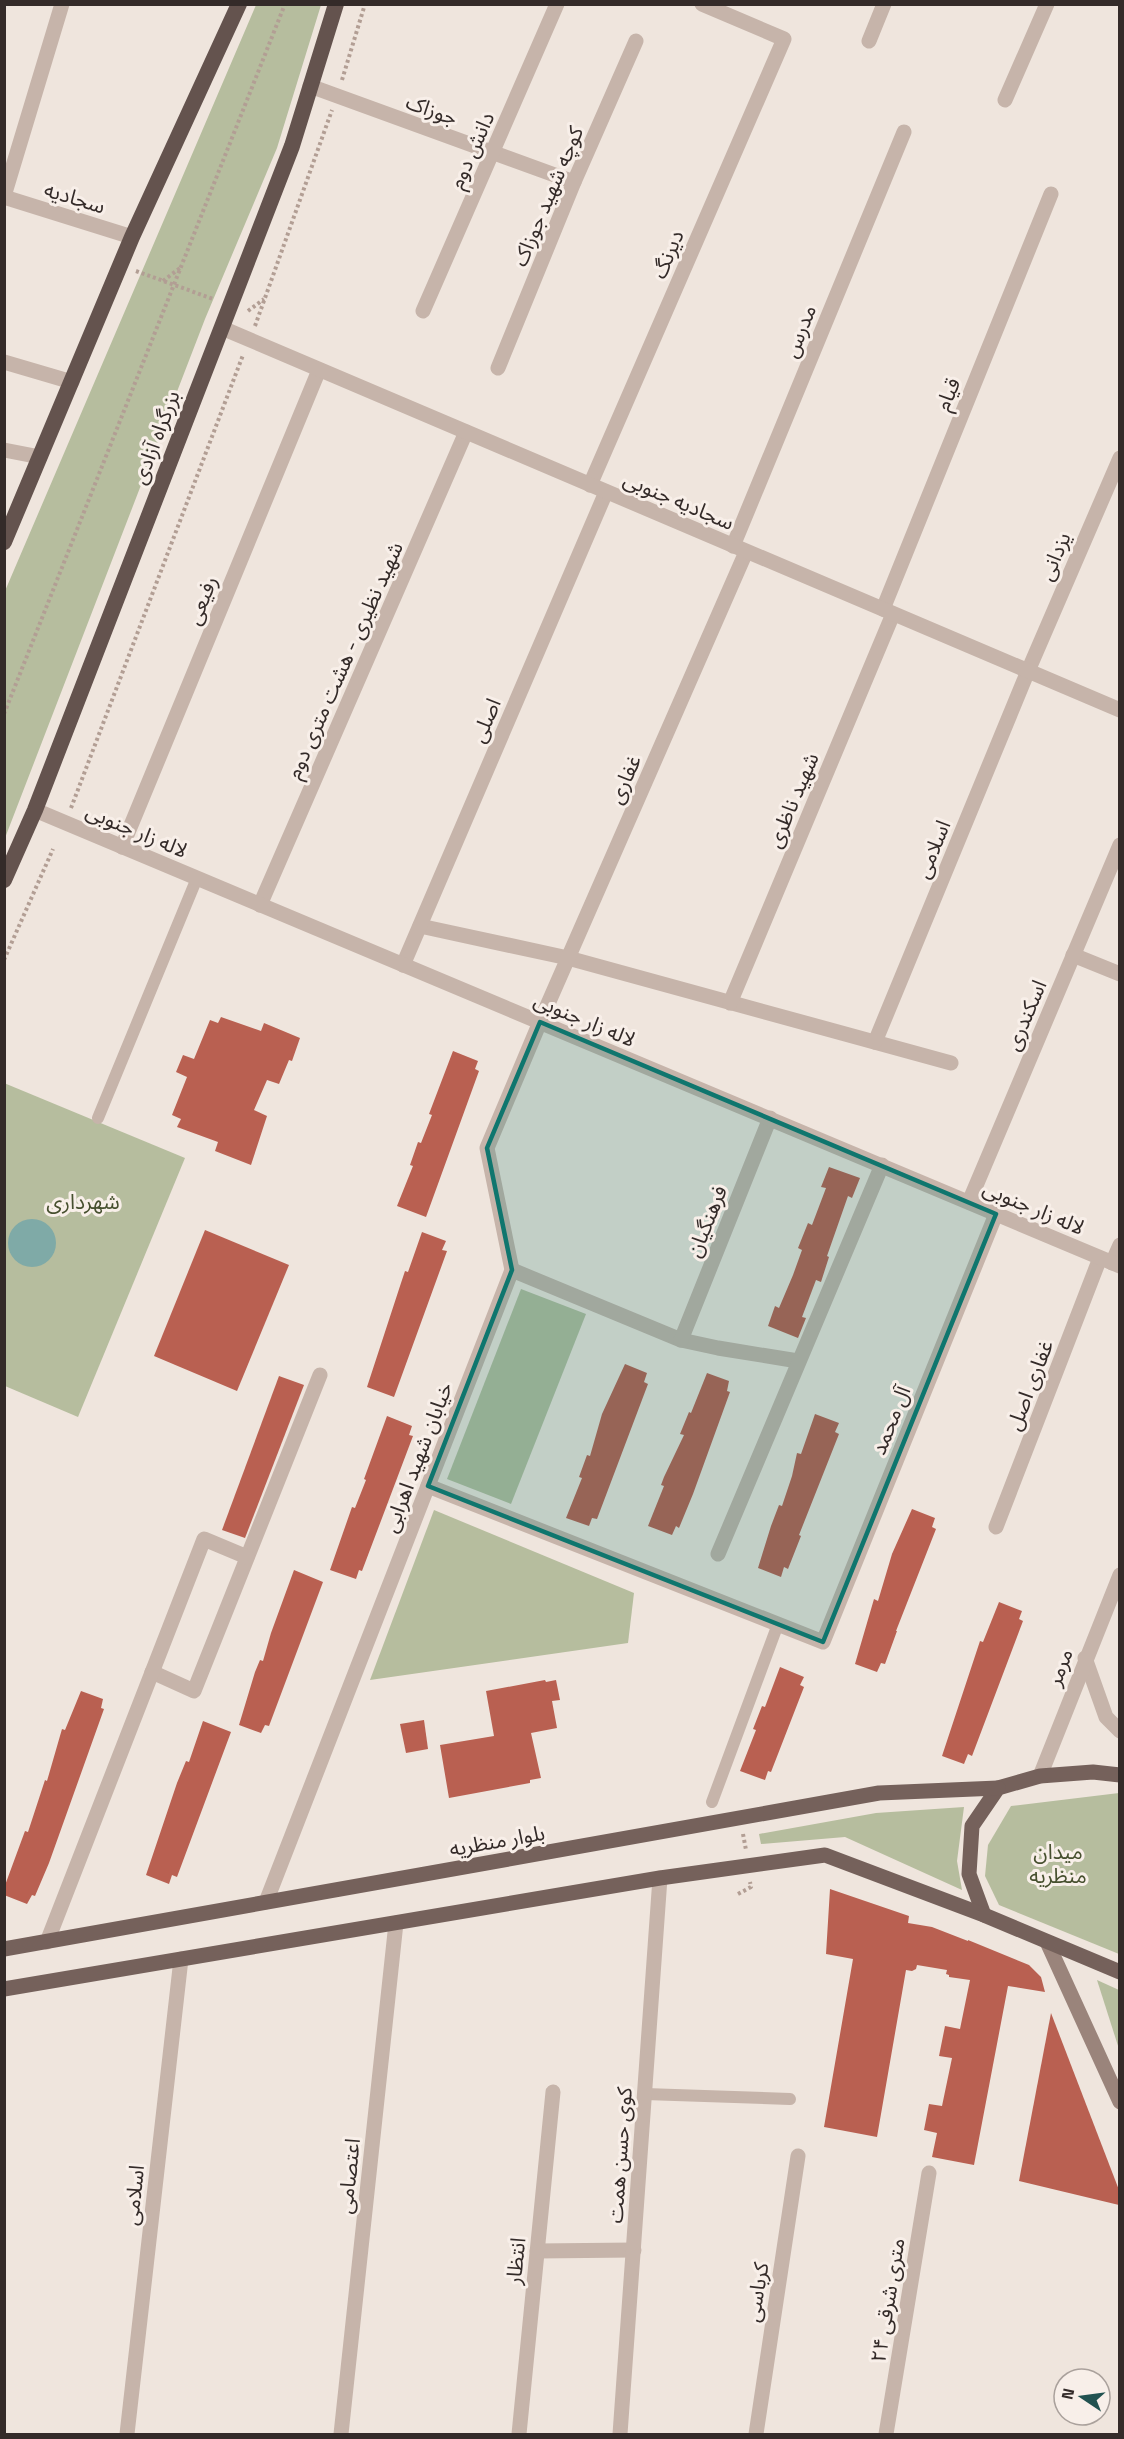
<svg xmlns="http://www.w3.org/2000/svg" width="1124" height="2439" font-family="'Titillium Web','Noto Sans Arabic',sans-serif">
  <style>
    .green { fill: #b6bd9e }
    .water { fill: #7faaa7 }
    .building { fill: #b96051 }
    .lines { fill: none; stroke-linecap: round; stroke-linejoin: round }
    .path { stroke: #b29e94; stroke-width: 4; stroke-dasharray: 3 3; stroke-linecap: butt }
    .service { stroke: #c6b4aa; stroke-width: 12 }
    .minor { stroke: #c6b4aa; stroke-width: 15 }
    .tertiary { stroke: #c6b4aa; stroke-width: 15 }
    .secondary { stroke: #9a847b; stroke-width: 15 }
    .primary { stroke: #75615b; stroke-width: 15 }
    .trunk { stroke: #64534e; stroke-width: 16 }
    .marked { fill: #0f766e; fill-opacity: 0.2; stroke: #0f766e; stroke-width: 4.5; stroke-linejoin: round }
    .labels { text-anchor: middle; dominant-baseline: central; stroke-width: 6; stroke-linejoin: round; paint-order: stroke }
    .street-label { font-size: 21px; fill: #342b29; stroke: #f8efe9 }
    .park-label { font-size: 21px; fill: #47502f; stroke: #f8efe9 }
  </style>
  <rect width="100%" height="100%" fill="#efe5dd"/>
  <g class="green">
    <path d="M256,5H321L277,148L205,319L5,838V591Z"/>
    <path d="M4,1083L185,1158L78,1417L5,1386Z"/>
    <path d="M521,1289L586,1314L511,1504L447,1479Z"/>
    <path d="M434,1510L634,1593L628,1643L370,1680Z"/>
    <path d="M1119,1793V1954L999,1905L985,1876L988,1845L1011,1806Z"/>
    <path d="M964,1807L957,1861L962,1890L845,1837L761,1844L759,1834L876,1813Z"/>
    <path d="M1097,1980L1119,1990V2049Z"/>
  </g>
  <circle class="water" cx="32" cy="1243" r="24"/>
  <g class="building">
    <path d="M221,1017L261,1031L264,1023L300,1038L292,1061L289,1060L279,1084L267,1080L254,1110L267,1116L251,1165L215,1151L218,1142L177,1127L181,1119L172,1115L187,1077L176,1072L183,1055L194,1059L210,1020L218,1023Z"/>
    <path d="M453,1051L478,1061L475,1069L479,1071L426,1217L397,1206L413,1166L410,1165L418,1142L421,1143L432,1115L429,1114Z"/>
    <path d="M829,1167L860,1178L852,1198L848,1196L827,1256L829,1257L821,1282L816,1280L802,1317L806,1318L798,1338L768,1326L775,1306L779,1308L793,1275L802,1250L798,1248L808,1223L812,1225L826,1188L821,1187Z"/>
    <path d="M205,1230L289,1265L237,1391L154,1356Z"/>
    <path d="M422,1232L446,1241L442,1250L447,1251L394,1397L367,1387L401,1283L405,1271L408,1272Z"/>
    <path d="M625,1364L647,1373L644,1382L648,1384L597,1519L592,1518L589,1526L566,1518L582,1478L579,1477L587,1455L590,1456L602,1414Z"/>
    <path d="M707,1373L729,1381L727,1391L730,1392L693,1494L679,1528L676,1526L672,1535L648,1526L664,1486L661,1485L664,1477L684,1435L680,1434L689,1412L691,1413Z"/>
    <path d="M279,1376L304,1385L245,1538L222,1530Z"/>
    <path d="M815,1414L839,1423L835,1432L839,1434L799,1535L801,1536L788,1569L784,1567L781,1577L758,1568L771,1526L779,1505L782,1506L792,1476L797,1453L801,1454Z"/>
    <path d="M387,1416L412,1426L409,1435L413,1436L362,1571L359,1570L356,1579L330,1570L352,1507L355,1508L366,1480L364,1479Z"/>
    <path d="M912,1509L935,1518L932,1527L936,1529L896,1631H897L885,1664L881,1663L877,1672L855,1664L874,1599L878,1601L892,1554Z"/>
    <path d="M294,1570L323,1582L269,1726L265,1725L261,1733L239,1725L255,1672L260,1660L263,1661L271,1633Z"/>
    <path d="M999,1602L1022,1611L1019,1619L1023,1621L972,1756L968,1754L964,1764L942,1756L980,1641L983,1642Z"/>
    <path d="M780,1667L804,1677L800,1685L804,1687L771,1772L768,1771L765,1780L740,1771L756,1730L753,1729L762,1706L765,1707Z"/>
    <path d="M545,1680L546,1682L556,1680L560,1700L552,1701L557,1728L531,1733L541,1778L530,1780V1783L449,1798L440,1745L494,1736L486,1691Z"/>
    <path d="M81,1691L103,1699L101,1708L104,1709L49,1863L35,1896L32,1895L27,1904L4,1895V1888L25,1831L28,1832L45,1780L47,1781L62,1729L65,1730Z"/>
    <path d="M424,1720L428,1749L406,1753L400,1724Z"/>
    <path d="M203,1721L231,1732L177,1877L172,1875L169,1884L146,1875L177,1783L186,1761L189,1762Z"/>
    <path d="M830,1889L909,1916L908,1923L932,1927L968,1941V1940L1029,1965L1041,1977L1045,1992L1008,1986L974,2165L932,2157L937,2133L924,2130L929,2104L942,2106L952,2058L939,2056L945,2026L960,2029L970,1980L949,1977V1975L946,1974L947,1970L917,1965L916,1969L912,1971L906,1970L877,2137L824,2127L853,1959L826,1954Z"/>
    <path d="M1051,2013L1119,2190V2205L1019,2181Z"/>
  </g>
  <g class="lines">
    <g class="path">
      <path d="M342,80L365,4"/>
      <path d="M136,271L213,299"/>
      <path d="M163,281L180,268"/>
      <path d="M248,311L264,299"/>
      <path d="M255,326L332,110"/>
      <path d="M4,714L285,4"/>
      <path d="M71,808L243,355"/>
      <path d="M4,960L53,849"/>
      <path d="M743,1834L746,1850"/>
      <path d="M738,1894L751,1887L750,1882"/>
    </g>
    <g class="service">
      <path d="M98,1118L197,878"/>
      <path d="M712,1802L778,1624"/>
      <path d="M645,2094L790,2099"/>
    </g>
    <g class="minor">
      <path d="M869,41L884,4"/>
      <path d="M310,86L574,182"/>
      <path d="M1005,100L1047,4"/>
      <path d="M4,196L62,4"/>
      <path d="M4,197L132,237"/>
      <path d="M423,311L557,4"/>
      <path d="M4,362L72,382"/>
      <path d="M498,368L574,182L636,41"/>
      <path d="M4,450L40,457"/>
      <path d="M590,485L784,39L702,4"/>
      <path d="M733,546L904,132"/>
      <path d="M883,609L1051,194"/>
      <path d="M122,847L319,370"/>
      <path d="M260,905L466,432"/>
      <path d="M420,926L568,958L951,1063"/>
      <path d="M1073,955L1120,974"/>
      <path d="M403,965L606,492"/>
      <path d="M730,1003L893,614"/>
      <path d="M540,1022L746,552"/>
      <path d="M875,1042L1028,671L1120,458"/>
      <path d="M969,1202L1120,845"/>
      <path d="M1112,1263L1120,1245"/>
      <path d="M512,1270L681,1340L718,1348L798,1361"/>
      <path d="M681,1340L770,1118"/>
      <path d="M428,1486L823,1642L996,1214"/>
      <path d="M996,1527L1100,1258"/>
      <path d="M718,1554L882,1165"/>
      <path d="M152,1672L194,1691L320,1375"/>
      <path d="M47,1942L204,1539L247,1557"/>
      <path d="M537,2251L634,2250"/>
      <path d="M127,2434L181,1959"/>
      <path d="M341,2434L396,1923"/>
      <path d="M519,2434L553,2092"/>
      <path d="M620,2434L660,1878"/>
      <path d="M756,2434L798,2156"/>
      <path d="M886,2434L929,2173"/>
    </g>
    <g class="tertiary">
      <path d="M222,328L1120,710"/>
      <path d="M35,810L1120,1266"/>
      <path d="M1085,1658L1106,1717L1120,1731"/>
      <path d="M1040,1776L1120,1575"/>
      <path d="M266,1902L512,1270L487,1148L540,1022"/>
    </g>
    <path class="secondary" d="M1047,1942L1120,2102"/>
    <g class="primary">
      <path d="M984,1915L969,1874L972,1826L998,1788L1040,1776L1093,1772L1120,1775"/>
      <path d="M4,1949L879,1793L998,1788"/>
      <path d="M4,1989L660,1878L825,1855L984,1915L1120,1972"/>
    </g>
    <g class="trunk">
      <path d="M4,542L132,237L239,4"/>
      <path d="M4,880L35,810L292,146L336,4"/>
    </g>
  </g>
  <path class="marked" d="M540,1022L996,1214L823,1642L428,1486L512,1270L487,1148Z"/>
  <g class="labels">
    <g class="street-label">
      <text transform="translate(432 109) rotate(20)">جوزاک</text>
      <text transform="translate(471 150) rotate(-66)">دانش دوم</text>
      <text transform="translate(547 196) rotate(-67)">کوچه شهید جوزاک</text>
      <text transform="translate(75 197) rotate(17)">سجادیه</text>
      <text transform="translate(667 254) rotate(-67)">دیرنگ</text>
      <text transform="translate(799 331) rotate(-68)">مدرس</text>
      <text transform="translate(947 394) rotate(-68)">قیام</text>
      <text transform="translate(155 437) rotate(-69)">بزرگراه آزادی</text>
      <text transform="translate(679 500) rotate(23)">سجادیه جنوبی</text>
      <text transform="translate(1054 556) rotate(-67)">یزدانی</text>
      <text transform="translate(201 600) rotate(-68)">رفیعی</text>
      <text transform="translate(344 660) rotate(-66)">شهید نظیری - هشت متری دوم</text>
      <text transform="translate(485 720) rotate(-67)">اصلی</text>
      <text transform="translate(624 779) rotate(-66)">غفاری</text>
      <text transform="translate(792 800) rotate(-67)">شهید ناظری</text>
      <text transform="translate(137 830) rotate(23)">لاله زار جنوبی</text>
      <text transform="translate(932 849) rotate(-68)">اسلامی</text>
      <text transform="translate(1025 1015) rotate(-67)">اسکندری</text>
      <text transform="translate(585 1019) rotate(23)">لاله زار جنوبی</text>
      <text transform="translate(1034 1207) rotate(23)">لاله زار جنوبی</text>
      <text transform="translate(706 1221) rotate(-68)">فرهنگیان</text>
      <text transform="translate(1029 1385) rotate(-69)">غفاری اصل</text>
      <text transform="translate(890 1420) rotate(-68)">آل محمد</text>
      <text transform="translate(417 1457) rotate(-69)">خیابان شهید اهرابی</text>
      <text transform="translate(1059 1667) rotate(-69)">مرمر</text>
      <text transform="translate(497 1840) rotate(-10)">بلوار منظریه</text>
      <text transform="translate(619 2155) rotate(-86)">کوی حسن همت</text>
      <text transform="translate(348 2176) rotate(-84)">اعتصامی</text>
      <text transform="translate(133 2195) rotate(-84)">اسلامی</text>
      <text transform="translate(515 2261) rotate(-84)">انتظار</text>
      <text transform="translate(756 2292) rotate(-81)">کرباسی</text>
      <text transform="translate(887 2300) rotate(-81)">۲۴ متری شرقی</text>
    </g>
    <g class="park-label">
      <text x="83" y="1201">شهرداری</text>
      <text x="1058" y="1851">میدان<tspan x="1058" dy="24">منظریه</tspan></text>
    </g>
  </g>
  <rect width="1124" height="2439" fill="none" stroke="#342b29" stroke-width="12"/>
  <g transform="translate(1082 2397) rotate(283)"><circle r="28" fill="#f8efe9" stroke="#aaa19c" stroke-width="1.5"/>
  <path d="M0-4.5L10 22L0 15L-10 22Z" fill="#225250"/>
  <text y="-9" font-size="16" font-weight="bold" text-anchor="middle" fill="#342b29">N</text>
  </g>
</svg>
